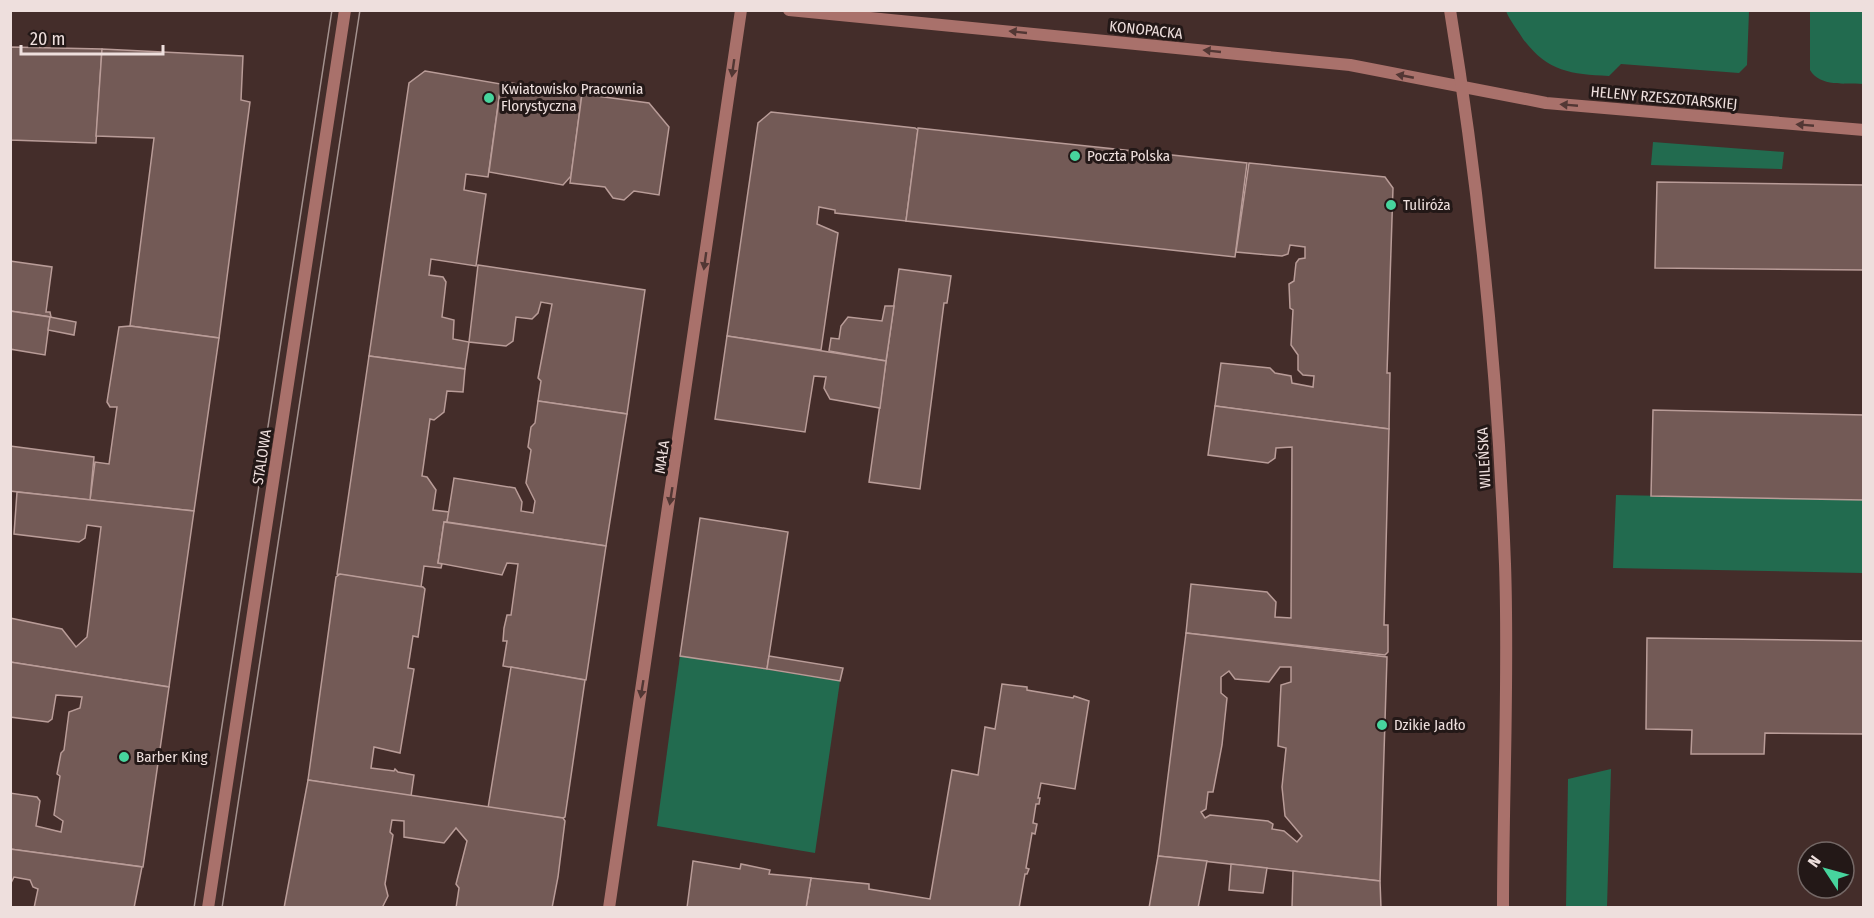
<svg xmlns="http://www.w3.org/2000/svg" width="1874" height="918" font-family="'Fira Sans Condensed',sans-serif">
  <style>
    .green { fill: #226b4f }
    .building { fill: #735a56; stroke: #b99c98; stroke-width: 1.5; fill-rule: evenodd }
    .lines { fill: none; stroke-linecap: round; stroke-linejoin: round }
    .minor { stroke: #a9716b; stroke-width: 12 }
    .tram { stroke: #a4928f; stroke-width: 1.5 }
    .oneway { fill: #523734 }
    .poi-dot { fill: #47d49d; stroke: #231817; stroke-width: 2 }
    .labels { text-anchor: middle; dominant-baseline: central; stroke-width: 6; stroke-linejoin: round; paint-order: stroke }
    .street-label { font-size: 15px; fill: #eedfdd; stroke: #231817 }
    .poi-label { font-size: 15px; fill: #eedfdd; stroke: #231817; text-anchor: start }
  </style>
  <rect width="100%" height="100%" fill="#442d2a"/>
  <g class="green">
    <path d="M1506,11H1749L1747,65L1739,73L1621,64L1609,76C1570,74 1548,72 1523,39C1517,29 1510,21 1506,11Z"/>
    <path d="M1810,11H1863V84C1845,83 1820,87 1810,70Z"/>
    <path d="M1653,142L1784,152L1782,169L1651,165Z"/>
    <path d="M1616,495L1863,500V573L1613,568Z"/>
    <path d="M680,656L840,681L815,853L657,826Z"/>
    <path d="M1611,769L1607,907H1566L1568,779Z"/>
  </g>
  <g class="building">
    <path d="M10,47L102,49L96,143L10,140Z"/>
    <path d="M102,49L243,56L241,100L250,102L219,338L130,326L154,138L96,136Z"/>
    <path d="M425,71L501,84L488,177L466,174L464,190L486,194L476,266L431,259L429,275L443,277L446,282L442,317L454,320L453,339L469,342L465,369L369,356L409,83Z"/>
    <path d="M504,82L582,94L571,176L563,185L489,172L501,84Z"/>
    <path d="M582,94L649,103L669,127L659,195L634,191L624,200L613,198L605,187L570,183Z"/>
    <path d="M771,112L915,128L918,130L906,221L835,213V210L819,207L817,224L838,233L821,350L727,336L758,123Z"/>
    <path d="M918,128L1247,163L1235,257L906,221Z"/>
    <path d="M1249,163L1385,177L1393,188L1387,373H1390L1389,429L1215,406L1221,363L1270,368L1275,373L1291,376L1292,383L1313,387L1314,376L1303,375L1298,370V355L1291,345L1293,310L1290,308L1289,284L1294,281L1296,263L1299,259L1305,258V247L1290,245L1288,254L1282,256L1236,252Z"/>
    <path d="M1657,182L1864,185V270L1655,268Z"/>
    <path d="M10,261L52,267L46,312H50L51,317L10,311Z"/>
    <path d="M478,265L645,290L627,414L538,401L541,381L538,378L552,304L541,302L538,313L532,319L516,317L513,341L506,346L469,342Z"/>
    <path d="M899,269L951,276L947,303H944L920,489L869,482Z"/>
    <path d="M885,306H894L886,361L829,351L831,338L839,339L841,326L848,317L882,321Z"/>
    <path d="M10,311L50,317L45,355L10,349Z"/>
    <path d="M50,317L76,322L74,335L48,330Z"/>
    <path d="M130,326L219,338L194,511L90,500L95,462L109,464L117,407H110L107,402L119,327Z"/>
    <path d="M727,336L886,361L880,408L830,399L824,388L826,377L814,376L805,432L715,419Z"/>
    <path d="M369,356L465,369L463,392L447,391L444,412L434,420L430,419L422,476L427,477L436,490L433,510L449,512L447,522H444L438,563L442,564L441,568L424,566L421,587L337,574Z"/>
    <path d="M538,401L627,414L606,546L447,522L454,478L515,488L522,502L521,511L533,513L535,501L526,483L531,450L528,447L531,427L535,423Z"/>
    <path d="M1215,406L1389,429L1384,625H1388V652L1385,655L1186,633L1191,584L1267,592L1276,602L1275,617L1291,618L1292,447L1276,448L1275,458L1268,463L1208,455Z"/>
    <path d="M1653,410L1864,415V500L1651,496Z"/>
    <path d="M10,446L94,457L90,500L10,491Z"/>
    <path d="M17,492L194,511L169,687L10,662V618L62,629L76,647L87,637L101,527L87,525L85,538L79,542L14,534Z"/>
    <path d="M700,518L788,532L767,669L680,656Z"/>
    <path d="M444,522L606,546L586,680L503,666L507,641H503L504,628L507,615H511L518,564L507,563L502,575L438,563Z"/>
    <path d="M340,574L423,587L425,589L418,637L413,636L408,668L414,669L400,753L374,747L371,768L394,771L395,769L398,772L414,775L411,796L308,780L336,577Z"/>
    <path d="M1186,633L1387,657L1380,881L1158,856ZM1280,667H1291V682L1281,685L1278,746L1286,748L1282,787L1285,816L1302,836L1297,842L1284,831L1272,829L1273,824L1268,821L1210,815L1205,818L1201,812L1206,809L1208,792H1213L1222,745L1227,698L1221,693V677L1229,671L1235,679L1269,682Z"/>
    <path d="M1647,638L1864,641V734L1765,733L1764,754H1691L1692,730L1646,729Z"/>
    <path d="M769,656L843,668L840,681L767,669Z"/>
    <path d="M10,662L169,687L143,867L10,849V793L37,797L40,801L36,826L61,832L63,821L54,815L60,776L57,774L61,753L64,750L69,712L80,708L82,697L56,695L52,719L48,722L10,717Z"/>
    <path d="M511,667L585,680L565,817L563,818L488,808Z"/>
    <path d="M1002,684L1027,687V690L1073,698L1074,696L1089,701L1075,789L1041,783L1038,798H1040L1039,804H1036L1033,823L1037,824L1035,834L1032,833L1026,868L1029,869L1027,874H1025L1019,908H806L811,878L869,884V889L930,899L952,770L978,775L985,727L995,729Z"/>
    <path d="M308,780L563,818L565,821L558,877L552,908H456L459,888L456,884L467,841L456,828L444,843L404,837V821L392,820L390,832L393,835L385,884L388,896L382,908H284Z"/>
    <path d="M10,849L142,867L134,908H34L38,889L33,887L30,880L14,877L10,885Z"/>
    <path d="M1158,856L1207,861L1198,908H1149Z"/>
    <path d="M693,861L740,869L741,864L770,870L769,874L811,878L806,908H687Z"/>
    <path d="M1231,864L1267,868L1263,893L1229,890Z"/>
    <path d="M1293,871L1380,881L1381,908H1292Z"/>
  </g>
  <g class="lines">
    <g class="minor">
      <path d="M789,10L1350,65L1546,103L1864,130"/>
      <path d="M1450,10C1480,193 1498,379 1505,564C1509,678 1503,793 1503,908"/>
      <path d="M208,908L345,10"/>
      <path d="M609,908L741,10"/>
    </g>
    <g class="tram">
      <path d="M194,908L332,10"/>
      <path d="M222,908L360,10"/>
    </g>
  </g>
  <defs><path id="oneway-solid" d="M-6-.8H1V-3.2L6.5 0L1 3.2V.8H-6Z" transform="scale(1.5)"/></defs>
  <g class="oneway">
    <use href="#oneway-solid" transform="translate(1018 32) rotate(-174)"/>
    <use href="#oneway-solid" transform="translate(1212 51) rotate(-174)"/>
    <use href="#oneway-solid" transform="translate(733 68) rotate(98)"/>
    <use href="#oneway-solid" transform="translate(1405 76) rotate(-169)"/>
    <use href="#oneway-solid" transform="translate(1569 105) rotate(-175)"/>
    <use href="#oneway-solid" transform="translate(1805 125) rotate(-175)"/>
    <use href="#oneway-solid" transform="translate(705 261) rotate(98)"/>
    <use href="#oneway-solid" transform="translate(671 496) rotate(99)"/>
    <use href="#oneway-solid" transform="translate(642 689) rotate(99)"/>
  </g>
  <g class="poi-dot">
    <circle cx="489" cy="98" r="6"/>
    <circle cx="1075" cy="156" r="6"/>
    <circle cx="1391" cy="205" r="6"/>
    <circle cx="1382" cy="725" r="6"/>
    <circle cx="124" cy="757" r="6"/>
  </g>
  <g class="labels">
    <g class="street-label">
      <text transform="translate(1146 30) rotate(6)">KONOPACKA</text>
      <text transform="translate(1664 98) rotate(5)">HELENY RZESZOTARSKIEJ</text>
      <text transform="translate(262 457) rotate(-81)">STALOWA</text>
      <text transform="translate(662 457) rotate(-82)">MAŁA</text>
      <text transform="translate(1484 458) rotate(-93)">WILEŃSKA</text>
    </g>
    <g class="poi-label">
      <text x="501" y="89">Kwiatowisko Pracownia<tspan x="501" dy="17">Florystyczna</tspan></text>
      <text x="1087" y="156">Poczta Polska</text>
      <text x="1403" y="205">Tuliróża</text>
      <text x="1394" y="725">Dzikie Jadło</text>
      <text x="136" y="757">Barber King</text>
    </g>
  </g>
  <rect width="1874" height="918" fill="none" stroke="#eedfdd" stroke-width="24"/>
  <g transform="translate(1826 870) rotate(306)"><circle r="28" fill="#231817" stroke="#746866" stroke-width="1.5"/>
  <path d="M0-4.5L10 22L0 15L-10 22Z" fill="#47d49d"/>
  <text y="-9" font-size="16" font-weight="bold" text-anchor="middle" fill="#eedfdd">N</text>
  </g>
  <path d="M21 45v9h142v-9" fill="none" stroke="#eedfdd" stroke-width="3"/>
  <text x="30" y="45" font-size="18" fill="#eedfdd" stroke="#231817" stroke-width="4.5" paint-order="stroke">20 m</text>
</svg>
